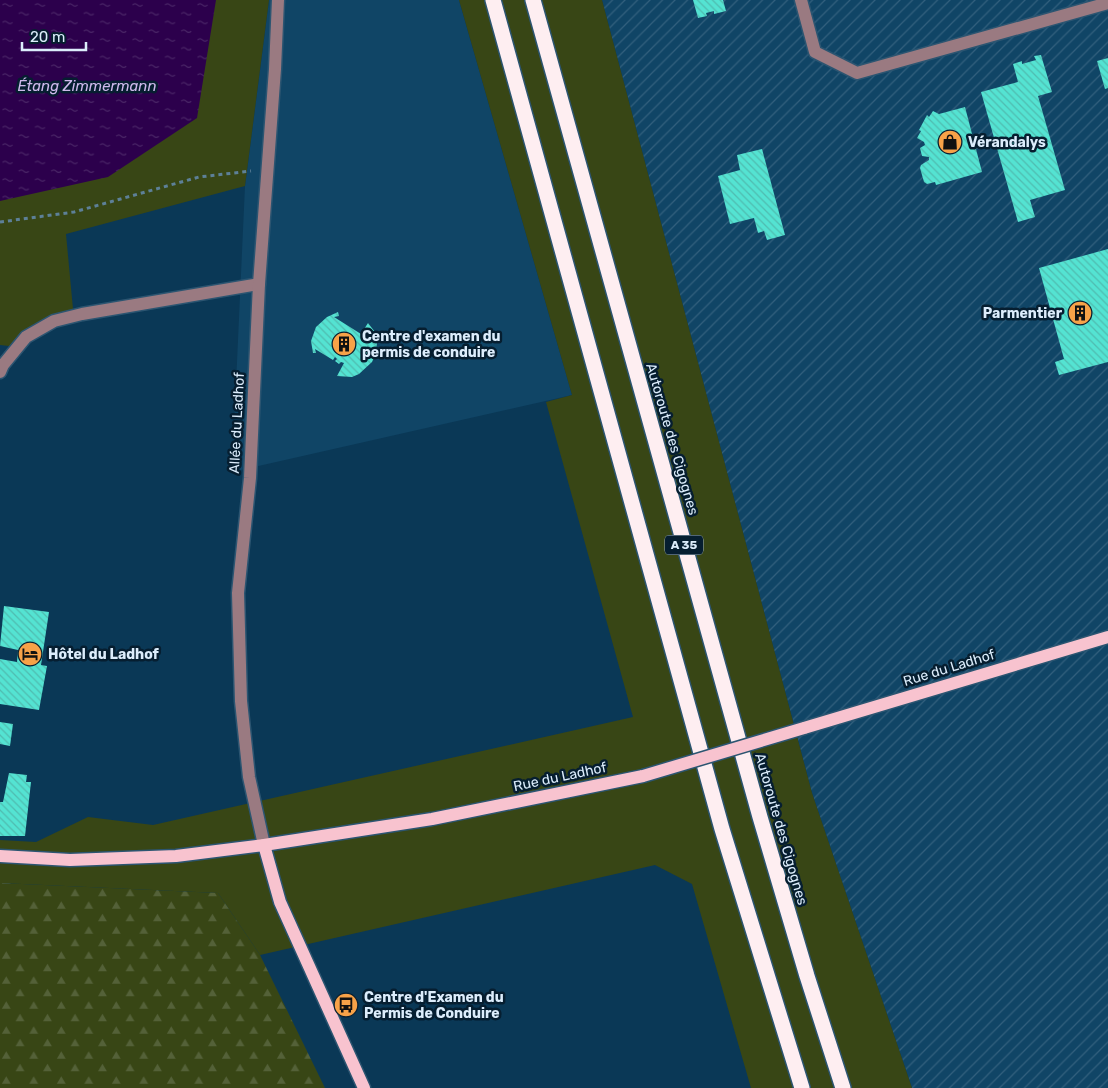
<svg xmlns="http://www.w3.org/2000/svg" width="1108" height="1088" font-family="Rubik,sans-serif">
  <style>
    .built { fill: #104566 }
    .industrial { fill: url(#industrial-furrows) }
    .grass { fill: #384615 }
    .forest { fill: url(#forest-firs) }
    .water { fill: url(#water-ripples) }
    .building { fill: url(#building-back-hatch) }
    .lines { fill: none; stroke-linecap: round; stroke-linejoin: round }
    .minor-casing { stroke: #2c5571; stroke-width: 15 }
    .major-casing { stroke: #2c5571; stroke-width: 15 }
    .highway-casing { stroke: #2c5571; stroke-width: 18 }
    .path { stroke: #5d8098; stroke-width: 3; stroke-dasharray: 4 4; stroke-linecap: butt }
    .minor { stroke: #9a7a81; stroke-width: 12 }
    .major { stroke: #f8c3cf; stroke-width: 12 }
    .highway { stroke: #feeef1; stroke-width: 15 }
    .major-bridge-casing { stroke: #2c5571; stroke-width: 15; stroke-linecap: butt }
    .major-bridge { stroke: #f8c3cf; stroke-width: 12 }
    .labels { text-anchor: middle; dominant-baseline: central; stroke-width: 5; stroke-linejoin: round; paint-order: stroke }
    .shield { fill: #061e30; stroke: #9cafbf; stroke-width: 1 }
    .shield-label { font-size: 12px; font-weight: bold; fill: #dcedfc }
    .poi-label { font-size: 14px; font-weight: bold; fill: #dcedfc; stroke: #061e30; text-anchor: start }
    .street-label { font-size: 14px; fill: #dcedfc; stroke: #061e30 }
    .water-label { font-size: 15px; font-style: italic; fill: #cfb9ec; stroke: #061e30 }
  </style>
  <defs>
    <pattern id="industrial-furrows" width="10" height="10" patternUnits="userSpaceOnUse" patternTransform="scale(1.25)"><rect width="10" height="10" fill="#104566"/><path d="M-1 1l2-2M0 10L10 0M9 11l2-2" fill="none" stroke="#32607d"/></pattern>
    <pattern id="forest-firs" width="22" height="20" patternUnits="userSpaceOnUse" patternTransform="scale(1.25)"><rect width="22" height="20" fill="#384615"/><path d="M5 1l3.5 6h-7zM16 11l3.5 6h-7z" fill="#546138"/></pattern>
    <pattern id="water-ripples" width="26" height="14" patternUnits="userSpaceOnUse" patternTransform="scale(1.25)"><rect width="26" height="14" fill="#2c004c"/><path d="M2 4q2-2 4 0t4 0M15 11q2-2 4 0t4 0" fill="none" stroke="#4a2667"/></pattern>
    <pattern id="building-back-hatch" width="6" height="6" patternUnits="userSpaceOnUse" patternTransform="scale(1.25)"><rect width="6" height="6" fill="#54e3d2"/><path d="M-1 5l2 2M0 0l6 6M5-1l2 2" fill="none" stroke="#50bcb0"/></pattern>
  </defs>
  <rect width="100%" height="100%" fill="#0a3856"/>
  <path class="built" d="M269,0H459L572,395L232,472L245,186Z"/>
  <path class="industrial" d="M602,0H1108V1088H912L812,793Z"/>
  <g class="grass">
    <path d="M0,0H269L245,186L66,234L73,309L18,347L0,345Z"/>
    <path d="M459,0H602L812,793L912,1088H751L692,884L655,865L260,955L218,893L0,883V840L36,842L88,817L153,825L633,717L546,402L572,395Z"/>
  </g>
  <path class="forest" d="M0,883L218,893L260,955L325,1088H0Z"/>
  <path class="water" d="M0,0H216L197,118L108,177L0,201Z"/>
  <g class="building">
    <path d="M693,0H723L726,11L714,14V11L706,13L707,16L698,18Z"/>
    <path d="M1041,55L1052,92L1038,96L1065,190L1030,200L1035,217L1018,222L981,92L1018,82L1013,64L1022,61V64L1036,60L1034,56Z"/>
    <path d="M1108,58V88L1105,89L1097,61Z"/>
    <path d="M965,107L982,172L936,185L935,182L927,184L924,182L920,168L921,165L929,160V157L922,156L920,148L925,145L924,142L917,138L921,131L919,130L927,115L929,117L933,111L939,114Z"/>
    <path d="M762,149L785,235L767,240L764,231L758,233L754,218L730,224L718,176L740,170L737,155Z"/>
    <path d="M1108,249V362L1059,375L1055,362L1064,359L1039,268Z"/>
    <path d="M338,312L339,316L334,317L361,334L368,323L375,332L377,342L376,353L372,362L359,374L352,377L337,376L344,363L341,362L339,364L335,361L337,359L335,357L333,360L315,349L316,353H313L311,341L316,327L327,317Z"/>
    <path d="M4,606L49,612L41,665L47,666L39,710L0,704V659L17,662L18,650L0,646Z"/>
    <path d="M0,722L13,724L10,746L0,744Z"/>
    <path d="M9,773L27,775L26,782H31L25,836H0V802H3Z"/>
  </g>
  <g class="lines">
    <g class="minor-casing">
      <g id="minor">
        <path d="M801,0L815,52L857,73L1108,3"/>
        <path d="M0,372L3,365L26,337L54,321L82,314L259,284"/>
        <path d="M264,845L249,777L241,701L238,593L250,478L259,284L275,69L278,0"/>
      </g>
    </g>
    <g class="major-casing">
      <g id="major">
        <path d="M804,728L1108,637"/>
        <path d="M264,845L280,902L364,1088"/>
        <path d="M0,856L70,860L176,856L264,845L432,819L643,776"/>
      </g>
    </g>
    <g class="highway-casing">
      <g id="highway">
        <path d="M493,0L722,829L802,1088"/>
        <path d="M533,0L760,817L807,976L843,1088"/>
      </g>
    </g>
    <path class="path" d="M0,222L74,212L199,177L251,171"/>
    <use href="#minor" class="minor"/>
    <use href="#major" class="major"/>
    <use href="#highway" class="highway"/>
    <g class="major-bridge-casing">
      <path id="major-bridge" d="M643,776L804,728"/>
    </g>
    <use href="#major-bridge" class="major-bridge"/>
  </g>
  <defs>
    <g id="shop-disc" transform="scale(1.25)"><circle r="9.5" fill="#f7a248" stroke="#061e30"/><path d="M-5-2.5h2.3a2.7 3.5 0 0 1 5.4 0H5L5.5 6h-11ZM-1.5-2.5h3a1.5 2.3 0 0 0-3 0Z" fill="#111"/></g>
    <g id="building-disc" transform="scale(1.25)"><circle r="9.5" fill="#f7a248" stroke="#061e30"/><path d="M-4-6H4V6H1V3H-1V6H-4ZM-2.5-4.3h1.7v1.8h-1.7ZM.8-4.3h1.7v1.8H.8ZM-2.5-1h1.7V.8h-1.7ZM.8-1h1.7V.8H.8Z" fill="#111"/></g>
    <g id="hotel-disc" transform="scale(1.25)"><circle r="9.5" fill="#f7a248" stroke="#061e30"/><path d="M-6-4.5h1.5V1H6V5H4.5V3h-9V5H-6ZM-4 0a1.8 1.8 0 1 1 3.6 0ZM.5 0V-2.5h3Q6-2.5 6 0Z" fill="#111"/></g>
    <g id="bus-disc" transform="scale(1.25)"><circle r="9.5" fill="#f7a248" stroke="#061e30"/><path d="M-5-6H5V4H4V6H2V4H-2V6H-4V4H-5ZM-3.5-4V0h7V-4ZM-3.5 1.2v1.5H-2V1.2ZM2 1.2v1.5H3.5V1.2Z" fill="#111"/></g>
  </defs>
  <g fill-rule="evenodd">
    <use href="#shop-disc" x="950" y="142"/>
    <use href="#building-disc" x="1080" y="313"/>
    <use href="#building-disc" x="344" y="344"/>
    <use href="#hotel-disc" x="30" y="654"/>
    <use href="#bus-disc" x="346" y="1005"/>
  </g>
  <g class="labels">
    <rect class="shield" x="665" y="535.5" width="38" height="19" rx="4"/>
    <g class="shield-label">
      <text x="684" y="545">A 35</text>
    </g>
    <g class="poi-label">
      <text x="968" y="142">Vérandalys</text>
      <text x="1062" y="313" text-anchor="end">Parmentier</text>
      <text x="362" y="336">Centre d'examen du<tspan x="362" dy="16">permis de conduire</tspan></text>
      <text x="48" y="654">Hôtel du Ladhof</text>
      <text x="364" y="997">Centre d'Examen du<tspan x="364" dy="16">Permis de Conduire</tspan></text>
    </g>
    <g class="street-label">
      <text transform="translate(237 423) rotate(-87)">Allée du Ladhof</text>
      <text transform="translate(672 439) rotate(74)">Autoroute des Cigognes</text>
      <text transform="translate(949 668) rotate(-17)">Rue du Ladhof</text>
      <text transform="translate(560 777) rotate(-12)">Rue du Ladhof</text>
      <text transform="translate(781 829) rotate(74)">Autoroute des Cigognes</text>
    </g>
    <g class="water-label">
      <text x="87" y="86">Étang Zimmermann</text>
    </g>
  </g>
  <path d="M22 42v8h64v-8" fill="none" stroke="#dcedfc" stroke-width="2.5"/>
  <text x="30" y="42" font-size="15" fill="#dcedfc" stroke="#061e30" stroke-width="4" paint-order="stroke">20 m</text>
</svg>
